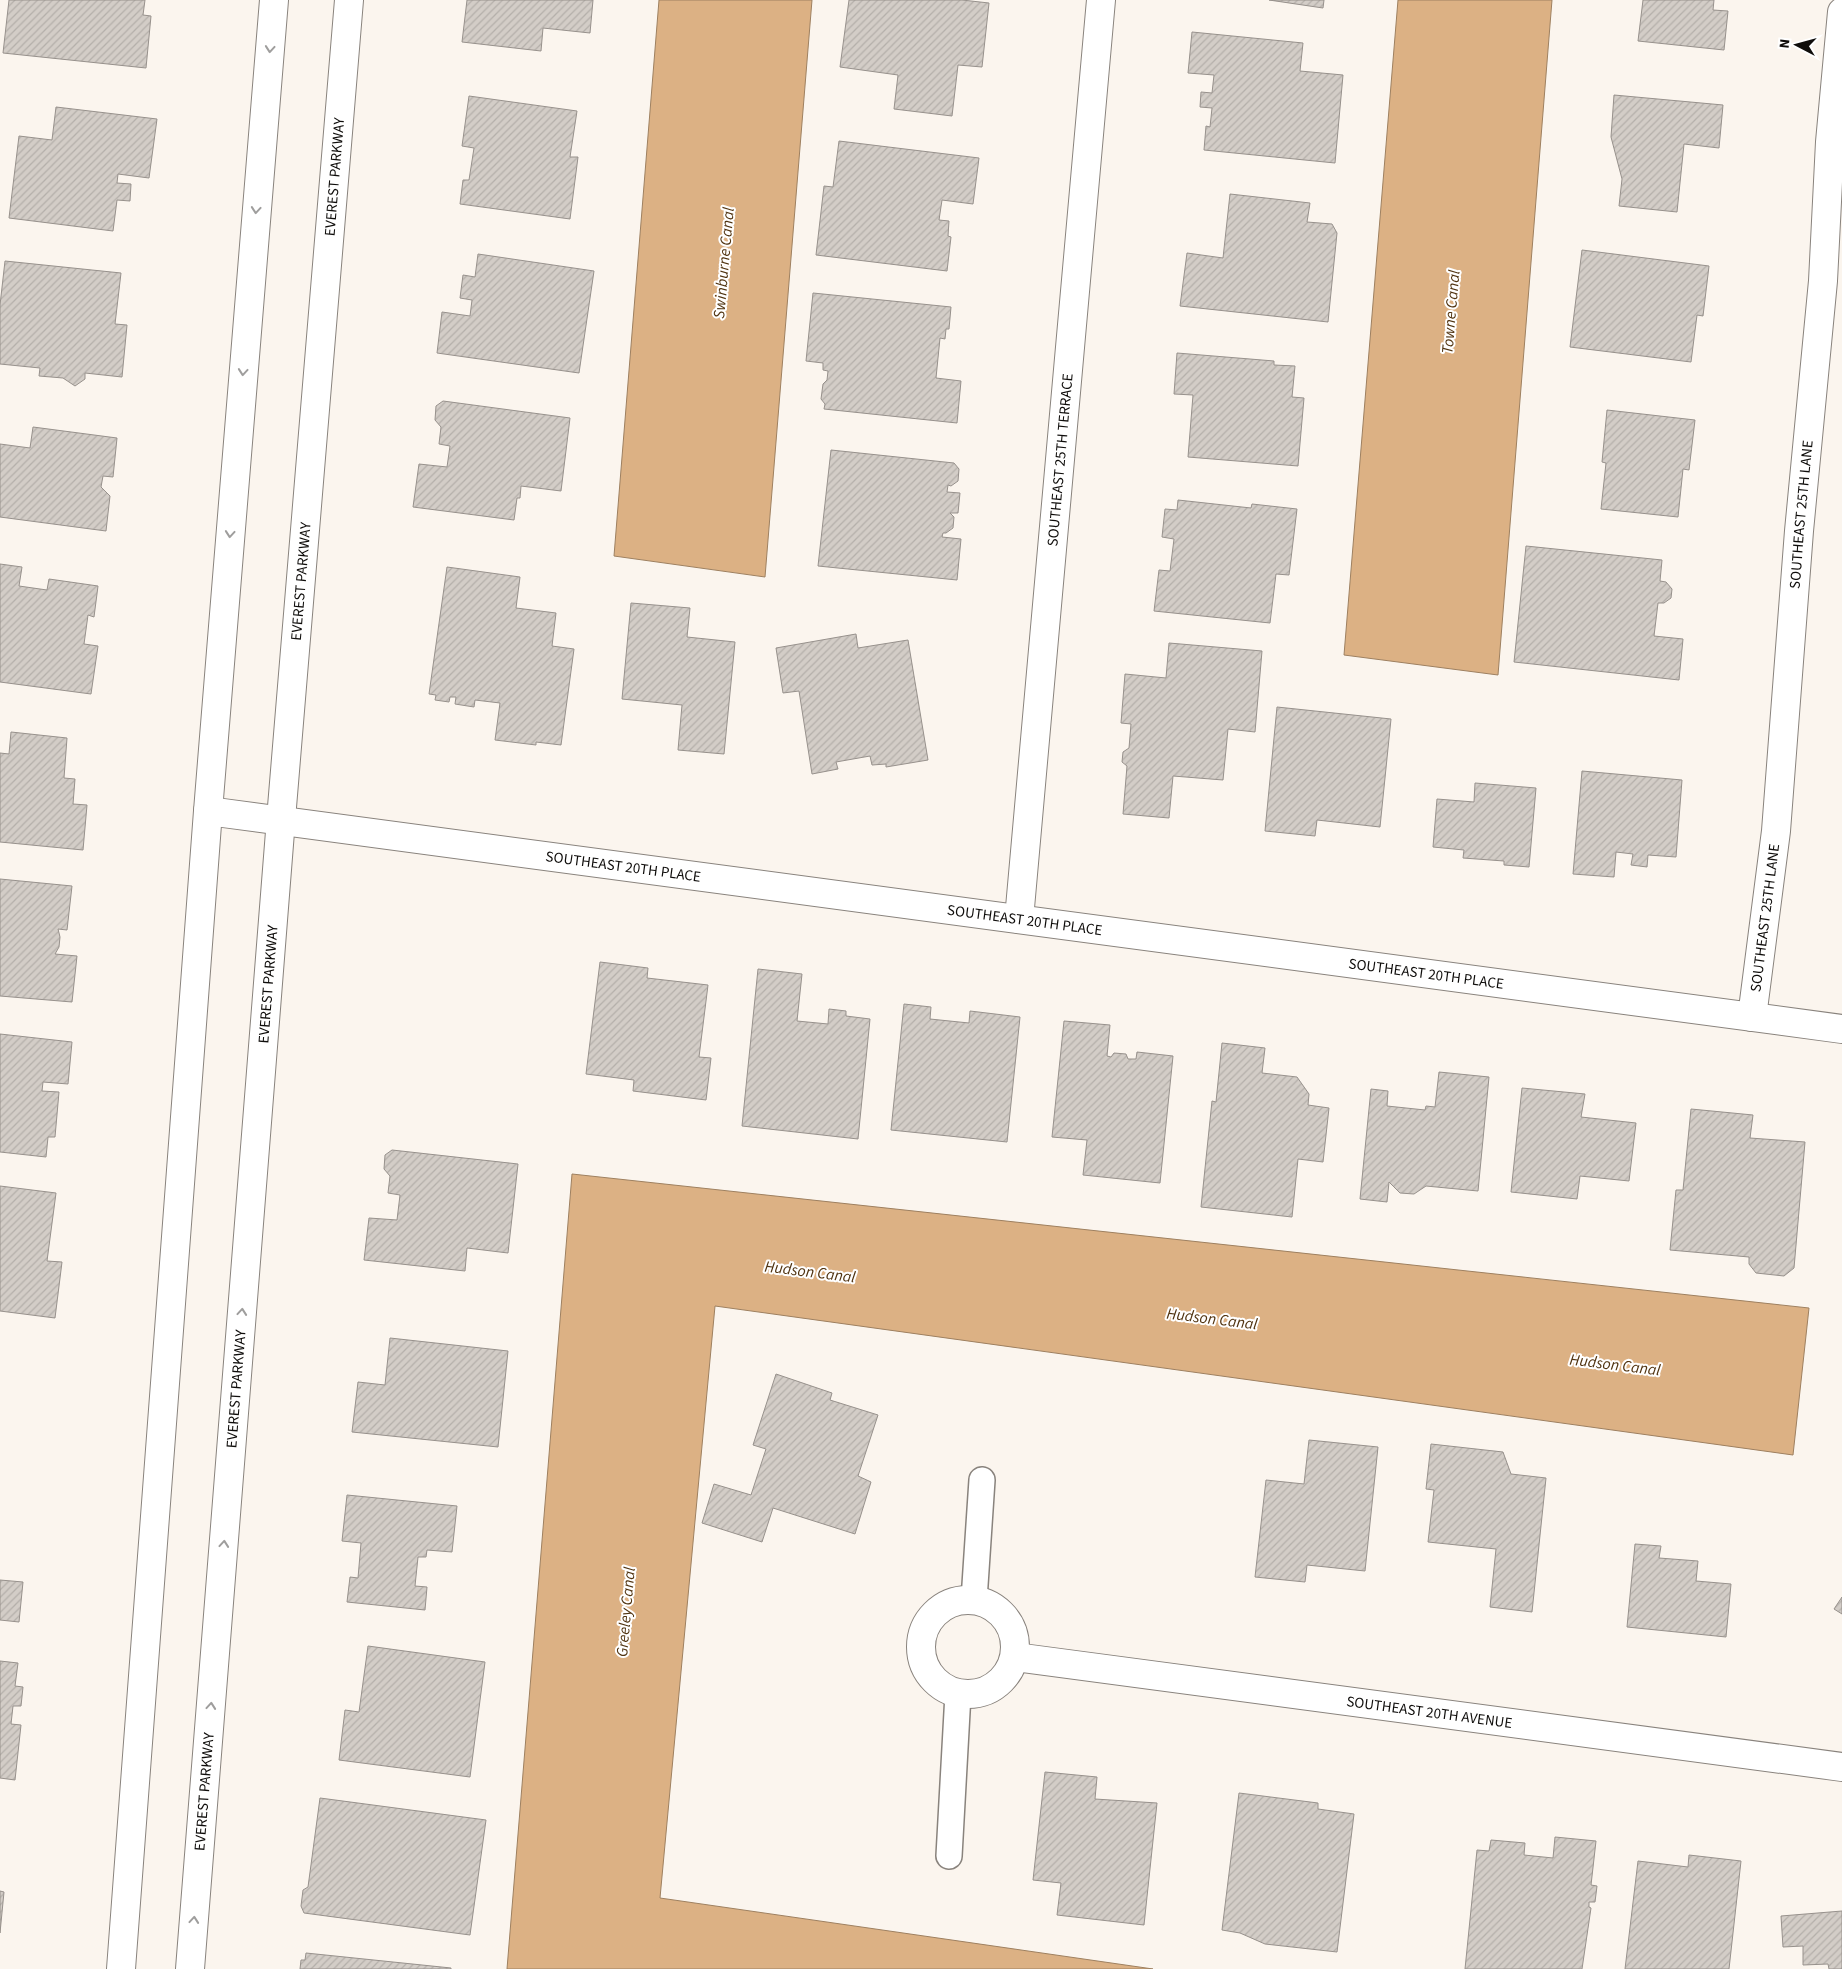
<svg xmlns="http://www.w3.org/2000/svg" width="1842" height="1969" font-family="'Source Sans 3',sans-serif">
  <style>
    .water { fill: #dcb184; stroke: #9e8060 }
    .building { fill: url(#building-hatch); stroke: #97918c }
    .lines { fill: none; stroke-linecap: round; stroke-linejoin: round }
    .service-casing { stroke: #89837d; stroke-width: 28 }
    .minor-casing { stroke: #89837d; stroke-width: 30 }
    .tertiary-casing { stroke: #89837d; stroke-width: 30 }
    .service { stroke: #fff; stroke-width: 25 }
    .minor { stroke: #fff; stroke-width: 28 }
    .tertiary { stroke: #fff; stroke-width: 28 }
    .oneway { stroke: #9f9e9d }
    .labels { text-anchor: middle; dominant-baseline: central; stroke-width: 4; stroke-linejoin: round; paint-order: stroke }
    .street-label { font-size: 15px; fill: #0f0d0b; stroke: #fff }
    .water-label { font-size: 16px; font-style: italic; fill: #503310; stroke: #fff }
  </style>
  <defs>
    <pattern id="building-hatch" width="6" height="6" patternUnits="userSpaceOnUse" patternTransform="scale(1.25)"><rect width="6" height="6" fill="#d3cdc7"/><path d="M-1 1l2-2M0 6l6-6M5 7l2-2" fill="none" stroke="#b4afaa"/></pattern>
  </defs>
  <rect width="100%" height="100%" fill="#fbf5ee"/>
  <g class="water">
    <path d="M659,0H812L765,577L614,556Z"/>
    <path d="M1398,0H1552L1498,675L1344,655Z"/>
    <path d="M572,1174L1809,1308L1793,1455L715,1306L660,1898L1153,1969H507Z"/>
  </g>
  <g class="building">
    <path d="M9,0H145L143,15L151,16L146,68L3,53Z"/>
    <path d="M467,0H593L590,33L543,28L541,51L462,42Z"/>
    <path d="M849,0H962L989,3L982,67L958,65L952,116L894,109L898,75L840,67Z"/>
    <path d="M1269,0H1324L1323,8Z"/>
    <path d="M1643,0H1714L1713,10L1728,11L1724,50L1638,41Z"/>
    <path d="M1192,32L1303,43L1300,71L1343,75L1335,163L1204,150L1206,126L1210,127L1212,108L1200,107L1201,92L1212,93L1214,75L1188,73Z"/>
    <path d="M1614,95L1723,105L1719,148L1684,144L1677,212L1619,206L1622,179L1611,137Z"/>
    <path d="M469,96L577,111L570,157H578L570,219L460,204L463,180H469L474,148L462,146Z"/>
    <path d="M56,107L157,119L149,178L118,174L117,183L131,184L130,201L117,200L113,231L9,218L19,136L52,140Z"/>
    <path d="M839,141L979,158L973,204L942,200L939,220L949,221L948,236L951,237L947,271L816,255L824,186L833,187Z"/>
    <path d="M1230,194L1310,203L1307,222L1332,224L1337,233L1328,322L1180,306L1187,253L1223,258Z"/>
    <path d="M1582,250L1709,266L1703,316L1697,315L1691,362L1570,347Z"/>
    <path d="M478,254L594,271L579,373L437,353L442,312L470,316L472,300L460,298L463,275L475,277Z"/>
    <path d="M5,261L121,273L115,324L127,325L122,377L85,373V379L75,386L63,378L39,376L40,368L0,364V305Z"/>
    <path d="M813,293L951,307L949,329H946L945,339L940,338L936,378L961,381L957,423L824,409L825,404L821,399L823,384L827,380L828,371L823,370V363L806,361Z"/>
    <path d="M1177,353L1274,361V365L1295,366L1292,397L1304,398L1298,466L1188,457L1193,395L1174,394Z"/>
    <path d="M443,401L570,418L561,491L521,486L520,498H517L514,520L413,507L419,464L447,467L450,446L439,444L441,427L435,420L436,406Z"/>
    <path d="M1607,410L1695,420L1689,470L1683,469L1678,517L1601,509L1606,463L1602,462Z"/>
    <path d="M33,427L117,438L113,477L103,476L101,487L110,496L106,531L0,517V444L30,448Z"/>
    <path d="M831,450L954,463L959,469L958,481L951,486L948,485L947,492L960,493L958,513H950L954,517L953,528L946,533H943L942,537L961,539L957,580L818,566Z"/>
    <path d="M1178,500L1251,508L1252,504L1297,509L1289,575L1276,574L1270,623L1154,611L1159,570L1170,571L1174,539L1162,537L1165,509L1177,510Z"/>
    <path d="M1526,546L1662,560L1660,581L1666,582L1672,589L1671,598L1664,603H1658L1654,636L1683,639L1679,680L1514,662Z"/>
    <path d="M0,564L22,567L19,586L47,590L49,579L98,586L94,617L88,615L84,644L98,646L91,694L0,682Z"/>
    <path d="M447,567L520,577L516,608L556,613L552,646L574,649L561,745L536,742V745L495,740L500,703L475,700L474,707L455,704L456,697H450L449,702L435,700L436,695L429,694Z"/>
    <path d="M631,603L690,608L687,637L735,642L724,754L678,750L682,705L622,699Z"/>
    <path d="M856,634L858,648L908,640L928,760L886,767V764L872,765L870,756L836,762L838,769L812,774L799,691L783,693L776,648Z"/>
    <path d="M1169,643L1262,651L1255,732L1228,729L1223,780L1173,776L1169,818L1123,814L1127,766L1122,762L1123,752L1129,748L1131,724L1121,723L1125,674L1166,678Z"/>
    <path d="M1277,707L1391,719L1380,827L1317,820L1315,836L1265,831Z"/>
    <path d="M11,732L67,738L64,778L75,779L73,804L87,805L83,850L0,842V753L9,754Z"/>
    <path d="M1582,771L1682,780L1676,857L1648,855L1647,867L1631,865L1633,854L1616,852L1614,877L1573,874Z"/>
    <path d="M1475,783L1536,788L1529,867L1504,865V861L1463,858L1464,850L1433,847L1437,799L1474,802Z"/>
    <path d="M0,879L72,886L67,930L58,929L60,937L59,947L55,954L77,956L72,1002L0,996Z"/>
    <path d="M600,962L648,968L647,978L708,985L699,1057L711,1058L706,1100L633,1091L634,1080L586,1074Z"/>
    <path d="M758,969L802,974L797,1021L828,1024L829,1009L846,1011V1016L870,1019L858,1139L742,1126Z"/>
    <path d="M904,1004L931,1007L930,1019L969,1023L970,1011L1020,1017L1007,1142L891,1130Z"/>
    <path d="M1064,1021L1110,1025L1107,1056L1111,1057L1114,1053L1126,1054L1128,1059H1136L1137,1052L1173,1056L1160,1183L1083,1175L1087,1140L1052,1137Z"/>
    <path d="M0,1034L72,1042L68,1084L43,1082L42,1091L59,1092L55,1137H48L46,1157L0,1152Z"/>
    <path d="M1222,1043L1265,1048L1262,1073L1297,1077L1309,1094L1308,1105L1329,1108L1323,1162L1298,1159L1292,1217L1201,1207L1212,1101L1216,1102Z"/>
    <path d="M1439,1072L1489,1077L1478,1191L1426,1186L1414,1194L1400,1193L1389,1182L1387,1202L1360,1199L1371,1089L1388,1091L1387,1106L1425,1110L1426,1106L1435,1107Z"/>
    <path d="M1522,1088L1585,1094L1581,1117L1636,1123L1629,1181L1580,1176L1577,1199L1511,1192Z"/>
    <path d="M1691,1109L1753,1115L1750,1138L1805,1142L1794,1268L1784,1276L1756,1273L1749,1264V1257L1670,1250L1676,1190H1683Z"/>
    <path d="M392,1150L518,1164L508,1253L467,1248L465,1271L364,1260L369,1218L397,1220L400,1195L388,1193L390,1176L384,1169L385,1155Z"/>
    <path d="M0,1186L56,1193L47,1261L62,1262L55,1318L0,1311Z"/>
    <path d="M390,1338L508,1351L498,1447L352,1432L358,1382L385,1385Z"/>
    <path d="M776,1374L832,1393L830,1400L878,1415L858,1476L871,1482L855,1534L773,1508L762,1542L702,1523L714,1484L751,1495L766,1449L753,1445Z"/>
    <path d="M1309,1440L1378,1447L1365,1571L1307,1565L1305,1582L1255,1577L1266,1480L1304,1484Z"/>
    <path d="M1431,1444L1503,1452L1511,1474L1546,1478L1532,1612L1490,1607L1496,1549L1428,1542L1434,1490L1426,1489Z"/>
    <path d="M347,1495L457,1506L452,1552L427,1550L426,1557H418L415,1586L427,1587L425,1610L347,1602L350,1577L358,1578L361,1543L342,1541Z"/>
    <path d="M1635,1544L1661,1546L1659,1558L1698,1561L1696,1581L1731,1584L1726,1637L1627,1627Z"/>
    <path d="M0,1580L23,1582L19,1622L0,1620Z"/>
    <path d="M1842,1597V1614L1834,1609Z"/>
    <path d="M368,1646L485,1662L470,1777L339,1760L345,1710L359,1712Z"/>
    <path d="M0,1661L18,1663L15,1686L23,1687L21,1706H13L11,1724L21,1725L15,1780L0,1778Z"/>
    <path d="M1045,1772L1097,1777L1095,1799L1157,1803L1144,1925L1057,1915L1061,1883L1033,1880Z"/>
    <path d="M1239,1793L1318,1803V1809L1354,1814L1337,1952L1265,1944L1240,1933L1222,1930Z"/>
    <path d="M320,1798L486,1820L470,1935L304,1913L301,1906L303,1890L308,1887Z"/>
    <path d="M1555,1837L1596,1841L1591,1885L1597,1886L1595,1902H1589V1907L1591,1908L1582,1969H1465L1477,1850L1489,1851L1491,1840L1525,1843L1524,1855L1553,1858Z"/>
    <path d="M1689,1855L1741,1861L1729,1969H1625L1638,1861L1688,1867Z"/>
    <path d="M0,1891L4,1892L0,1933Z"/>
    <path d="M1842,1911V1969H1829L1828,1964L1803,1965V1946L1783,1947L1781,1916Z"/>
    <path d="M306,1953L451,1968V1969H300L301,1960H305Z"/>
  </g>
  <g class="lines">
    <g class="service-casing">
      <g id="service">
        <path d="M974,1600L982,1480"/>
        <path d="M949,1856L958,1694"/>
      </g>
    </g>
    <g class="minor-casing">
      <g id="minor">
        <path id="s1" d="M208,811L1842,1029"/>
        <path id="s2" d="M1019,919L1101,0"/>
        <path id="s3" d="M1752,1017L1776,831L1799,531L1823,281L1830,142L1842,12"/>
        <circle cx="968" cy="1647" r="47"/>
        <path id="s4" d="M1015,1657L1842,1767"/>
      </g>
    </g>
    <g class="tertiary-casing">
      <g id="tertiary">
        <path d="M121,1969L208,811L274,0"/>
        <path id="s5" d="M190,1969L281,819L349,0"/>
      </g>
    </g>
    <use href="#service" class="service"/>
    <use href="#minor" class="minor"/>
    <use href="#tertiary" class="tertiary"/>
  </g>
  <defs><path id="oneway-chevron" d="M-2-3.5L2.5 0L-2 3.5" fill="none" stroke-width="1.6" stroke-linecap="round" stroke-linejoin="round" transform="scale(1.25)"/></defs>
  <g class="oneway">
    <use href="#oneway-chevron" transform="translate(270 49) rotate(95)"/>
    <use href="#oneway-chevron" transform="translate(256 210) rotate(95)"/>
    <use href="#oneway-chevron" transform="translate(243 372) rotate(95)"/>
    <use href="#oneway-chevron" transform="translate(230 534) rotate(95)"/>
    <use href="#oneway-chevron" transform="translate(242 1312) rotate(-85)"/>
    <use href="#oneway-chevron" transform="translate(224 1544) rotate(-85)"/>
    <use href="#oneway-chevron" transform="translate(211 1706) rotate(-85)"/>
    <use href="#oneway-chevron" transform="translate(194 1920) rotate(-85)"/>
  </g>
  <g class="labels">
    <g class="street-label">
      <text stroke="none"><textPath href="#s5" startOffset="1798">EVEREST PARKWAY</textPath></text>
      <text stroke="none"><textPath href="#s2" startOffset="461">SOUTHEAST 25TH TERRACE</textPath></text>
      <text stroke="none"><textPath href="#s3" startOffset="505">SOUTHEAST 25TH LANE</textPath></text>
      <text stroke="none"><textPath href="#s5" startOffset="1392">EVEREST PARKWAY</textPath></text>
      <text stroke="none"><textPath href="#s1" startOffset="419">SOUTHEAST 20TH PLACE</textPath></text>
      <text stroke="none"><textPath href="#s3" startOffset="100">SOUTHEAST 25TH LANE</textPath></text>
      <text stroke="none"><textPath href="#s1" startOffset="824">SOUTHEAST 20TH PLACE</textPath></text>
      <text stroke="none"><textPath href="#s1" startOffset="1229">SOUTHEAST 20TH PLACE</textPath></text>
      <text stroke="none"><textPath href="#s5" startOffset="988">EVEREST PARKWAY</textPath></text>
      <text stroke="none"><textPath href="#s5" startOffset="582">EVEREST PARKWAY</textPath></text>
      <text stroke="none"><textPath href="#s4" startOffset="418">SOUTHEAST 20TH AVENUE</textPath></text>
      <text stroke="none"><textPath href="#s5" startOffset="178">EVEREST PARKWAY</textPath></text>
    </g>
    <g class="water-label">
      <text transform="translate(724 263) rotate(-85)">Swinburne Canal</text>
      <text transform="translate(1451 312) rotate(-85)">Towne Canal</text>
      <text transform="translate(810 1272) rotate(7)">Hudson Canal</text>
      <text transform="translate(1212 1319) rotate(7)">Hudson Canal</text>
      <text transform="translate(1615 1365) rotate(7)">Hudson Canal</text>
      <text transform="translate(626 1612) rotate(-85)">Greeley Canal</text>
    </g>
  </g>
  <g transform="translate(1797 45) rotate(276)" stroke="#ffffff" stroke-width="4" paint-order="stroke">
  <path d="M0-4L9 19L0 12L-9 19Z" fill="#0f0d0b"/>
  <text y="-8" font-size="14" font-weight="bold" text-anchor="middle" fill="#0f0d0b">N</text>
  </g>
</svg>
